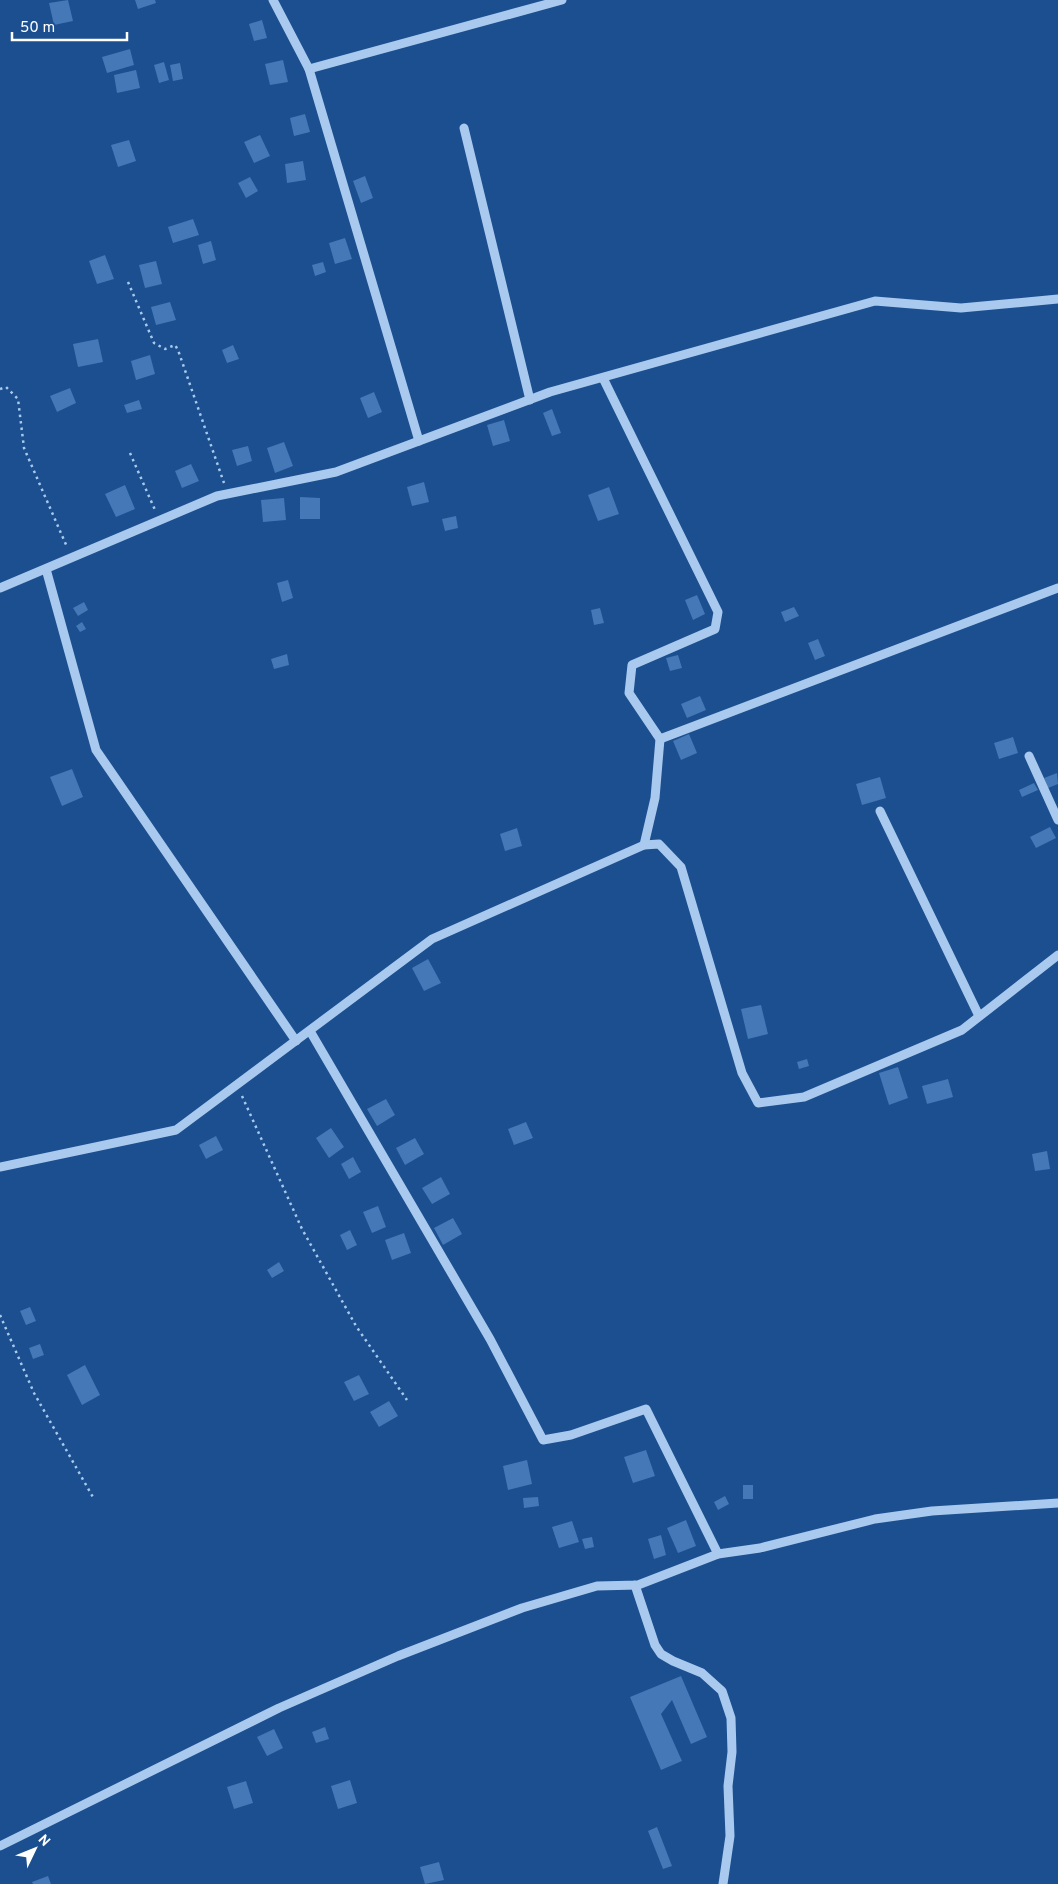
<svg xmlns="http://www.w3.org/2000/svg" width="1058" height="1884" font-family="Overpass,sans-serif">
  <style>
    .building { fill: #4478b7 }
    .lines { fill: none; stroke-linecap: round; stroke-linejoin: round }
    .path { stroke: #a9c9ee; stroke-width: 2.5; stroke-dasharray: 2.5 4; stroke-linecap: butt }
    .minor { stroke: #a9c9ee; stroke-width: 9 }
  </style>
  <rect width="100%" height="100%" fill="#1b4f8f"/>
  <g class="building">
    <path d="M68,0L73,21L54,25L49,3Z"/>
    <path d="M135,0H155L156,3L138,9Z"/>
    <path d="M262,20L267,38L254,41L249,24Z"/>
    <path d="M130,49L134,65L107,73L102,57Z"/>
    <path d="M283,60L288,82L270,85L265,64Z"/>
    <path d="M164,62L169,80L159,83L154,65Z"/>
    <path d="M180,63L183,79L173,81L170,65Z"/>
    <path d="M136,70L140,88L117,93L114,75Z"/>
    <path d="M305,114L310,132L294,136L290,118Z"/>
    <path d="M260,135L270,156L254,163L244,142Z"/>
    <path d="M129,140L136,161L118,167L111,145Z"/>
    <path d="M303,161L306,180L287,183L285,164Z"/>
    <path d="M365,176L373,198L361,203L353,181Z"/>
    <path d="M250,177L258,191L246,198L238,183Z"/>
    <path d="M193,219L199,235L173,243L168,227Z"/>
    <path d="M345,238L352,259L335,264L329,243Z"/>
    <path d="M211,241L216,260L203,264L198,245Z"/>
    <path d="M105,255L114,279L97,284L89,261Z"/>
    <path d="M156,261L162,284L145,288L139,265Z"/>
    <path d="M323,262L326,272L315,276L312,265Z"/>
    <path d="M170,302L176,320L156,325L151,307Z"/>
    <path d="M98,339L103,362L78,367L73,344Z"/>
    <path d="M233,345L239,359L227,363L222,350Z"/>
    <path d="M150,355L155,374L136,380L131,361Z"/>
    <path d="M70,388L76,403L57,412L50,396Z"/>
    <path d="M374,392L382,412L368,418L360,398Z"/>
    <path d="M139,400L142,409L127,413L124,405Z"/>
    <path d="M552,409L561,433L552,436L543,413Z"/>
    <path d="M504,420L510,441L493,446L487,425Z"/>
    <path d="M284,442L293,466L275,473L267,448Z"/>
    <path d="M248,446L252,461L237,466L232,450Z"/>
    <path d="M191,464L199,481L182,488L175,471Z"/>
    <path d="M424,482L429,502L412,506L407,487Z"/>
    <path d="M125,485L135,509L116,517L105,494Z"/>
    <path d="M609,487L619,514L598,521L588,495Z"/>
    <path d="M300,497L320,498V519H300Z"/>
    <path d="M284,498L286,520L263,522L261,500Z"/>
    <path d="M456,516L458,528L445,531L442,519Z"/>
    <path d="M288,580L293,598L282,602L277,583Z"/>
    <path d="M697,595L705,614L693,620L685,600Z"/>
    <path d="M84,602L88,610L78,616L73,608Z"/>
    <path d="M794,607L799,616L785,622L781,612Z"/>
    <path d="M600,608L604,623L594,625L591,610Z"/>
    <path d="M82,622L86,629L80,632L76,626Z"/>
    <path d="M818,639L825,656L815,660L808,643Z"/>
    <path d="M287,654L289,665L274,669L271,659Z"/>
    <path d="M678,655L682,668L670,671L666,658Z"/>
    <path d="M700,696L706,710L687,718L681,704Z"/>
    <path d="M689,734L697,753L681,760L673,741Z"/>
    <path d="M1013,737L1018,753L999,759L994,743Z"/>
    <path d="M72,769L83,797L62,806L50,777Z"/>
    <path d="M1057,773L1058,784L1048,788L1044,778Z"/>
    <path d="M880,777L886,798L862,805L856,784Z"/>
    <path d="M1034,783L1038,790L1022,797L1019,790Z"/>
    <path d="M1050,827L1056,838L1036,848L1030,837Z"/>
    <path d="M517,828L522,846L505,851L500,834Z"/>
    <path d="M428,959L441,983L424,991L412,968Z"/>
    <path d="M761,1005L768,1034L748,1039L741,1009Z"/>
    <path d="M807,1059L809,1066L799,1069L797,1062Z"/>
    <path d="M898,1067L908,1098L889,1105L879,1073Z"/>
    <path d="M948,1079L953,1097L927,1104L922,1086Z"/>
    <path d="M386,1099L395,1115L377,1126L367,1109Z"/>
    <path d="M526,1122L533,1138L514,1145L508,1129Z"/>
    <path d="M331,1128L344,1147L329,1158L316,1138Z"/>
    <path d="M216,1136L223,1150L206,1159L199,1145Z"/>
    <path d="M415,1138L424,1154L405,1165L396,1148Z"/>
    <path d="M1047,1151L1050,1169L1035,1171L1032,1154Z"/>
    <path d="M353,1157L361,1172L349,1179L341,1164Z"/>
    <path d="M441,1177L450,1194L432,1204L422,1188Z"/>
    <path d="M378,1206L386,1227L372,1233L363,1212Z"/>
    <path d="M453,1218L462,1234L443,1245L434,1228Z"/>
    <path d="M350,1230L357,1245L347,1250L340,1235Z"/>
    <path d="M404,1233L411,1253L392,1260L385,1240Z"/>
    <path d="M279,1262L284,1271L272,1278L267,1270Z"/>
    <path d="M30,1307L36,1321L26,1325L20,1311Z"/>
    <path d="M40,1344L44,1355L33,1359L29,1348Z"/>
    <path d="M85,1365L100,1395L82,1405L67,1375Z"/>
    <path d="M359,1375L369,1394L354,1401L344,1382Z"/>
    <path d="M389,1401L398,1416L379,1427L370,1412Z"/>
    <path d="M646,1450L655,1476L633,1483L624,1457Z"/>
    <path d="M527,1460L532,1484L508,1490L503,1466Z"/>
    <rect x="743" y="1485" width="10" height="14"/>
    <path d="M725,1496L729,1504L718,1510L714,1502Z"/>
    <path d="M538,1497L539,1506L524,1508L523,1498Z"/>
    <path d="M686,1520L696,1546L678,1553L667,1528Z"/>
    <path d="M572,1521L579,1542L559,1548L552,1527Z"/>
    <path d="M661,1535L666,1555L654,1559L648,1539Z"/>
    <path d="M592,1537L594,1547L585,1549L582,1539Z"/>
    <path d="M681,1676L707,1737L691,1744L672,1700L661,1714L682,1761L661,1770L630,1697Z"/>
    <path d="M325,1727L329,1739L316,1743L312,1732Z"/>
    <path d="M274,1729L283,1748L267,1756L257,1737Z"/>
    <path d="M350,1780L357,1803L338,1809L331,1786Z"/>
    <path d="M246,1781L253,1803L234,1809L227,1787Z"/>
    <path d="M657,1827L672,1866L663,1869L648,1831Z"/>
    <path d="M439,1862L444,1880L425,1884L420,1867Z"/>
    <path d="M48,1876L51,1884H33L32,1882Z"/>
  </g>
  <g class="lines">
    <g class="path">
      <path d="M128,282L154,343L165,349L175,345L178,350L224,483"/>
      <path d="M0,389L6,387L18,399L24,448L67,547"/>
      <path d="M130,453L155,510"/>
      <path d="M242,1096L302,1229L356,1326L407,1400"/>
      <path d="M0,1315L34,1393L94,1499"/>
    </g>
    <g class="minor">
      <path d="M273,0L309,69L419,441"/>
      <path d="M309,69L562,0"/>
      <path d="M464,128L530,400"/>
      <path d="M603,378L718,612L715,629L632,665L629,693L660,739L655,798L644,845"/>
      <path d="M46,569L96,750L296,1041"/>
      <path d="M0,588L217,496L336,472L550,392L875,301L961,308L1058,299"/>
      <path d="M660,739L1058,588"/>
      <path d="M1029,756L1058,820"/>
      <path d="M880,811L979,1016"/>
      <path d="M310,1031L490,1339L543,1440L571,1435L646,1409L718,1554"/>
      <path d="M0,1167L176,1130L432,939L644,845L659,844L681,867L742,1073L758,1103L804,1097L962,1030L1058,955"/>
      <path d="M635,1585L655,1645L661,1654L673,1661L702,1673L722,1691L731,1718L732,1752L728,1786L730,1836L723,1884"/>
      <path d="M0,1846L279,1708L398,1656L522,1608L597,1586L638,1585L718,1554L760,1548L875,1519L932,1511L1058,1503"/>
    </g>
  </g>
  <g transform="translate(35 1849) rotate(47)" stroke="#1b4f8f" stroke-width="4" paint-order="stroke">
  <path d="M0-4L9 19L0 12L-9 19Z" fill="#ffffff"/>
  <text y="-8" font-size="14" font-weight="bold" text-anchor="middle" fill="#ffffff">N</text>
  </g>
  <path d="M12 32v8h115v-8" fill="none" stroke="#ffffff" stroke-width="2.5"/>
  <text x="20" y="32" font-size="15" fill="#ffffff" stroke="#1b4f8f" stroke-width="4" paint-order="stroke">50 m</text>
</svg>
